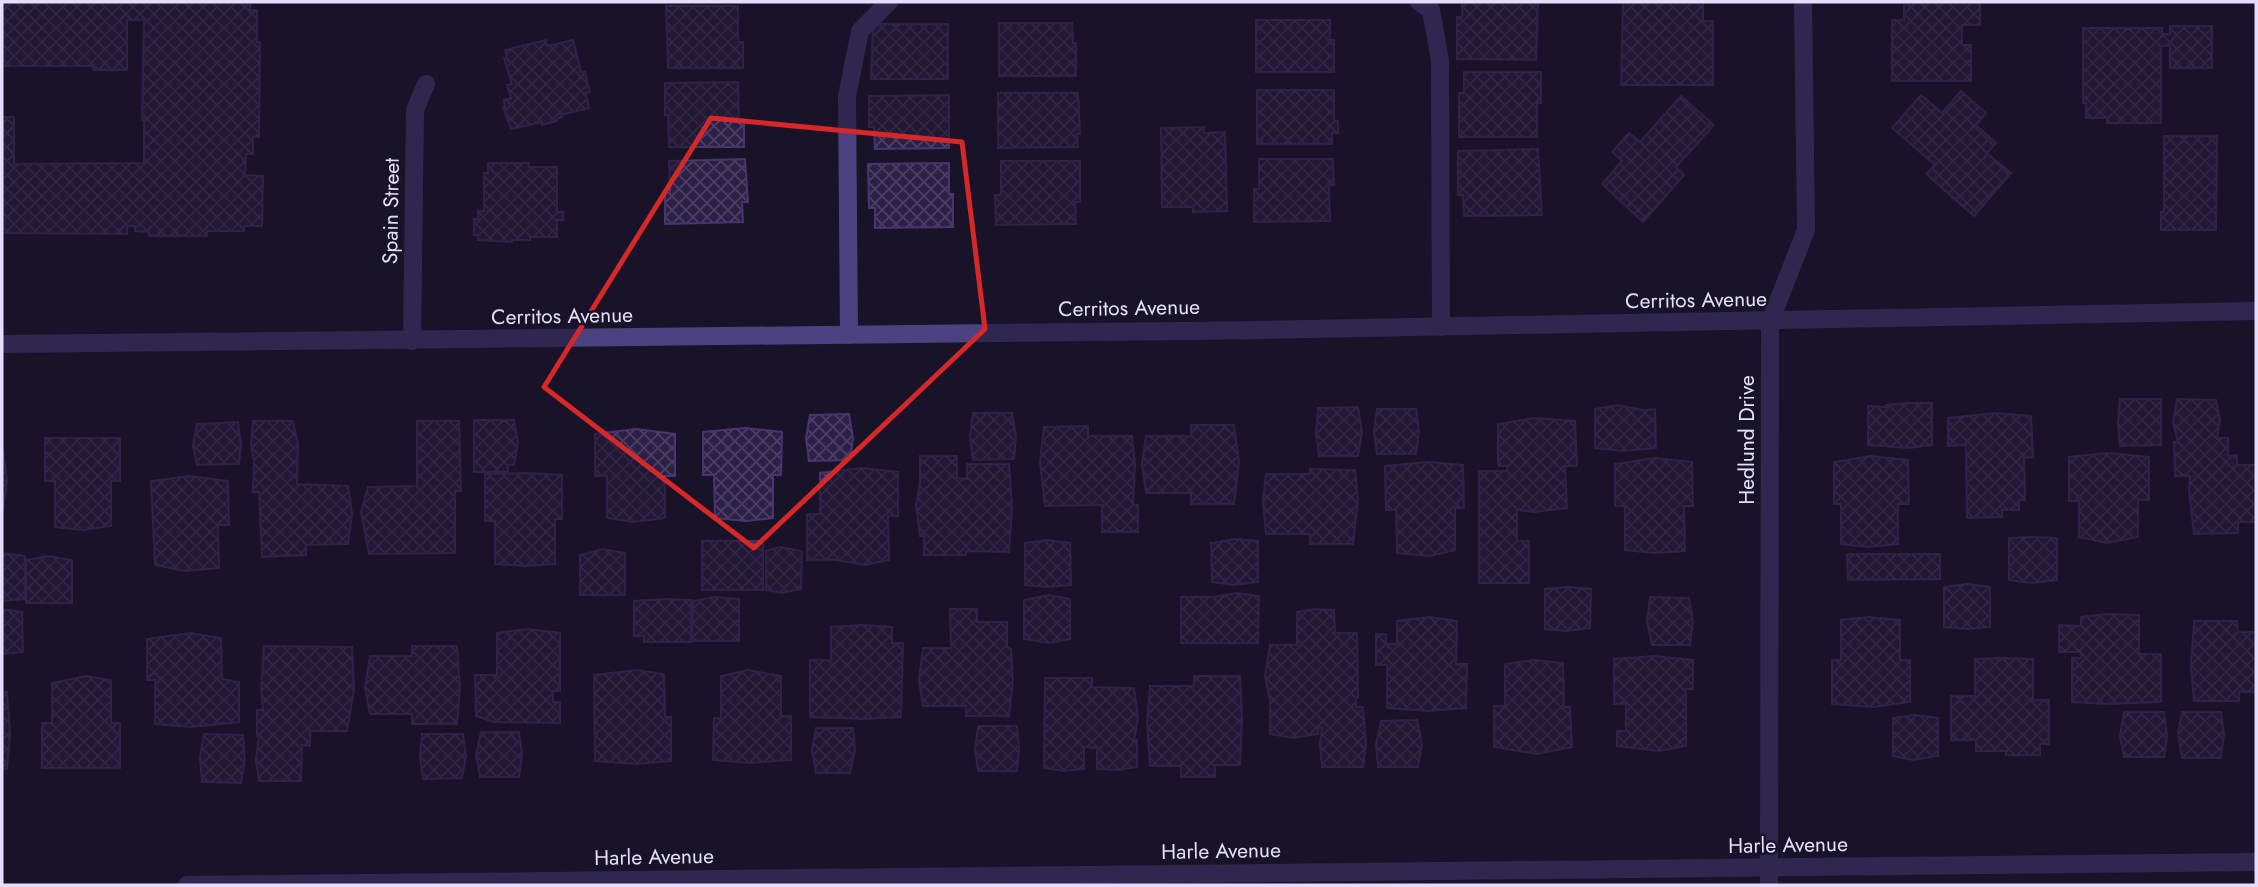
<svg xmlns="http://www.w3.org/2000/svg" width="2258" height="887" font-family="Jost,sans-serif">
  <style>
    .building { fill: url(#building-cross-hatch); stroke: #473571; stroke-width: 2 }
    .lines { fill: none; stroke-linecap: round; stroke-linejoin: round }
    .minor { stroke: #4c4282; stroke-width: 18 }
    .marked { fill: none; stroke: #d62828; stroke-width: 5; stroke-linejoin: round }
    .labels { text-anchor: middle; dominant-baseline: central; stroke-width: 5; stroke-linejoin: round; paint-order: stroke }
    .street-label { font-size: 21px; fill: #e4ddfc; stroke: #191328 }
  </style>
  <defs>
    <pattern id="building-cross-hatch" width="8" height="8" patternUnits="userSpaceOnUse" patternTransform="scale(1.75)"><rect width="8" height="8" fill="#2c2047"/><path d="M0 0l8 8M0 8l8-8" fill="none" stroke="#4a4062"/></pattern>
  </defs>
  <rect width="100%" height="100%" fill="#191328"/>
  <g class="building">
    <path d="M2,2H250V10H257V42H260L259,137H253V154H246L245,175L263,176L262,226H244V231H207V236H149V232L135,231V226H127V234L2,233V117H14V164L144,163V120H142L144,20H127V70H93V66H2Z"/>
    <path d="M1462,2H1538L1536,60L1457,59V17H1462Z"/>
    <path d="M1623,2H1703V21H1713V85H1621Z"/>
    <path d="M1904,2H1980V25H1962V45H1971V81H1892V20H1904Z"/>
    <path d="M666,6H738V42H743V68H668Z"/>
    <path d="M1256,20H1330V40H1334V72H1256Z"/>
    <path d="M999,23H1072L1073,43H1076V76H999Z"/>
    <path d="M873,24H948V79H871Z"/>
    <path d="M2170,26H2212V68H2170V46H2161V123H2107V118H2086V103H2083V28H2162V34H2170Z"/>
    <path d="M546,40L547,46L573,40L581,72H585L590,92L586,93L589,108L561,115L562,117L557,119V121L542,125V122L511,129L503,107H505L504,100L511,98L507,85L512,84L504,58H507L505,50Z"/>
    <path d="M1464,72H1541V103H1537V137H1459V93H1464Z"/>
    <path d="M738,82L739,119H744V147H669L668,115H665V83Z"/>
    <path d="M1257,90H1334V121H1338V133H1332V144H1257Z"/>
    <path d="M1961,91L1986,113L1976,125L1996,143L1987,153L2011,173L1974,216L1926,174L1935,165L1892,128L1921,95L1942,113Z"/>
    <path d="M998,93H1078L1080,134H1077L1078,147L998,148Z"/>
    <path d="M949,95V148L875,149L874,127H869V96Z"/>
    <path d="M1681,96L1714,125L1676,167L1684,175L1643,222L1602,184L1622,161L1612,152L1629,133L1640,142Z"/>
    <path d="M1204,127V133L1225,132L1227,211L1193,212V207H1162L1161,128Z"/>
    <path d="M2164,136H2217L2216,230H2161V212H2164Z"/>
    <path d="M1538,149L1542,215L1464,216L1463,195H1458V151Z"/>
    <path d="M745,159L748,202H742L743,222L665,224V193H670L669,161Z"/>
    <path d="M1259,159H1333L1334,185H1329L1330,221L1254,222V189H1259Z"/>
    <path d="M1001,161H1080V202H1075L1076,224L996,225L995,195H1001Z"/>
    <path d="M488,163H529V167H557V212H563V220H557V237H530V240H512V242L478,240V235H474V219H478V211H484V173H488Z"/>
    <path d="M949,163V194H953V227L875,228V208H869L868,164Z"/>
    <path d="M2120,399H2161V445L2120,446L2118,423Z"/>
    <path d="M2177,399L2216,400L2220,419L2217,438H2228V456L2237,455V465H2256V522H2238V533L2194,534L2189,490L2190,476H2175L2174,442H2178L2173,422Z"/>
    <path d="M1908,403H1932V445L1909,448L1868,445V406L1886,407V405Z"/>
    <path d="M1617,405L1642,410L1655,409L1656,448L1623,451L1595,448V409Z"/>
    <path d="M1358,407L1362,432L1358,456H1319L1316,433L1318,408Z"/>
    <path d="M1377,409H1416L1419,432L1416,454H1377L1374,432Z"/>
    <path d="M973,413H1012L1016,436L1014,459L973,460L970,437Z"/>
    <path d="M1996,413L2031,416L2033,457L2024,458L2025,500H2019V510H2002V517L1967,518L1966,445L1948,446V418Z"/>
    <path d="M849,414L853,438L850,460L809,461L806,438L810,415Z"/>
    <path d="M1534,418L1575,421L1577,466H1565L1567,508L1534,512L1517,510V541H1529V583H1479V471H1507V466H1498V424Z"/>
    <path d="M474,420H514L518,443L514,465H508V472H474Z"/>
    <path d="M253,421H293L298,444L297,484L348,486L352,514L348,544L306,545V555L262,557L259,492H253L254,461L251,445Z"/>
    <path d="M417,421H459L461,491H455V553L369,554L361,512L368,487L417,486Z"/>
    <path d="M238,422L241,445L239,464L197,465L193,446L197,424Z"/>
    <path d="M1191,425H1234L1239,462L1234,504H1191V493H1146L1142,464L1146,436H1191Z"/>
    <path d="M1088,426V436H1132L1135,464L1133,505H1138V532H1102V505L1045,506L1040,462L1044,427Z"/>
    <path d="M745,428L782,432L781,475H773V518L746,521L715,518L714,475H703V432Z"/>
    <path d="M636,429L675,434V476H665V518L633,522L607,518V476H595V434Z"/>
    <path d="M45,438H120V481H111V526L83,530L55,527V481H45Z"/>
    <path d="M2,444L7,481L2,515Z"/>
    <path d="M2108,453L2149,457V500H2138V537L2107,543L2079,537V501H2069V457Z"/>
    <path d="M920,456H957V478L967,479V464H1009L1012,509L1009,552L966,551V555H924V536H920L916,505L920,483Z"/>
    <path d="M1870,456L1908,460L1909,504H1898V544L1868,547L1841,544V504H1834V462Z"/>
    <path d="M1655,458L1692,462L1693,506H1684L1685,551L1655,553L1625,550V506H1615V464Z"/>
    <path d="M1428,462L1463,465L1464,508H1455V550L1430,556L1397,553L1396,510H1386L1385,466Z"/>
    <path d="M863,468L898,472V516H888L889,560L865,565L836,560H807V514H820V473Z"/>
    <path d="M1310,469L1355,470L1358,500L1353,544H1310V534H1266L1263,501L1266,474H1310Z"/>
    <path d="M526,473L562,475V519H555V564L526,566L495,564V521H485V474Z"/>
    <path d="M189,476L228,481L229,525H218L219,568L184,571L155,565L151,481Z"/>
    <path d="M2032,537L2057,538V580L2033,583L2009,580V538Z"/>
    <path d="M1235,539L1258,541V582L1233,585L1212,582L1211,543Z"/>
    <path d="M1047,540L1070,543L1071,585L1047,587L1025,585V543Z"/>
    <rect x="702" y="541" width="61" height="49"/>
    <path d="M780,547L802,551L801,589L782,593L766,590V551Z"/>
    <path d="M603,549L625,553V595H580V555Z"/>
    <path d="M2,553L25,556V599L2,601Z"/>
    <path d="M1847,554H1940V579L1848,580Z"/>
    <path d="M48,556L72,560V603H26V560Z"/>
    <path d="M1967,584L1990,587V627L1967,629L1944,627V587Z"/>
    <path d="M1568,587L1591,589L1590,628L1566,631L1545,629V589Z"/>
    <path d="M1236,593L1259,596L1258,643H1181V597H1213Z"/>
    <path d="M1048,595L1070,599V639L1049,643L1024,639V600Z"/>
    <path d="M715,597L739,599V641H692L693,601Z"/>
    <path d="M1650,597L1689,598L1693,621L1690,645H1652L1647,621Z"/>
    <path d="M667,599L691,600V642H644V636H634V601Z"/>
    <path d="M2,609L22,612L23,652L2,654Z"/>
    <path d="M950,609H977V622H1007V647L1011,649L1013,681L1009,716H966V706H923L919,680L923,648H951Z"/>
    <path d="M1315,609L1334,610L1335,633H1357L1358,698H1356V707H1363L1366,744L1363,767H1322L1320,744L1322,728H1318V734L1293,738L1270,734V700L1265,676L1270,645H1297V612Z"/>
    <path d="M2107,614L2139,615V654H2161V702L2108,704L2072,702V658H2081V652H2059V625L2081,626V617Z"/>
    <path d="M1430,617L1457,621L1456,664H1467L1466,708L1429,711L1387,708V665H1376V634H1386V644H1397V621Z"/>
    <path d="M1868,617L1900,620V660H1910V702L1873,707L1832,704V660H1841V620Z"/>
    <path d="M2194,621H2237L2238,632H2256V692H2239V701H2194L2191,666Z"/>
    <path d="M863,625L892,627V643H903L901,717L864,719L810,717V660H831V627Z"/>
    <path d="M528,629L560,633V691H553V702H560V723L494,722L476,716L475,675H497V633Z"/>
    <path d="M190,633L221,638L222,679L239,682V722L191,727L155,724V680H147V639Z"/>
    <path d="M264,646L352,647L354,690L347,731H310V746L302,745L301,781H259L256,760L259,736H257V710H263L261,690Z"/>
    <path d="M412,646H457L460,687L457,724H412V714H370L365,687L370,656H412Z"/>
    <path d="M1655,656L1693,660V689H1686V746L1660,751L1617,746V731H1626V704H1614V659Z"/>
    <path d="M2001,658L2033,659V700H2049V744H2040V755H2006V751H1976V740H1951V696H1975V659Z"/>
    <path d="M1534,660L1563,663L1564,707H1570L1572,747L1537,754L1494,747V706H1505V664Z"/>
    <path d="M637,670L664,674L665,717H671V761L636,764L595,761L594,675Z"/>
    <path d="M748,670L781,676V716H791V760L750,763L713,760L714,718H721V676Z"/>
    <path d="M85,676L111,680V723H120V768H42V723H52V683Z"/>
    <path d="M1194,676H1240L1242,718L1240,765H1215V777H1181V766H1150L1147,722L1150,686H1194Z"/>
    <path d="M1045,678H1092V687L1134,688L1138,718L1134,740H1137V767L1118,770L1097,769V748L1084,747V769L1064,771L1044,768Z"/>
    <path d="M2,692H7L10,734L7,769H2Z"/>
    <path d="M2124,712H2164L2167,736L2164,757H2124L2120,736Z"/>
    <path d="M2182,712H2221L2224,734L2221,758H2182L2178,734Z"/>
    <path d="M1915,715L1938,718V756L1913,760L1893,756V718Z"/>
    <path d="M1417,720L1422,744L1418,767H1378L1376,744L1381,721Z"/>
    <path d="M978,726H1017L1019,749L1017,771H978L975,750Z"/>
    <path d="M816,728H853L855,750L850,773H816L812,750Z"/>
    <path d="M481,732H519L522,754L519,777H480L476,755Z"/>
    <path d="M204,734L243,735L245,760L241,783L202,782L200,757Z"/>
    <path d="M422,734H463L466,756L462,778L423,779L420,757Z"/>
  </g>
  <g class="lines">
    <g class="minor">
      <path d="M1419,2L1431,10L1440,60L1441,327"/>
      <path d="M849,335L847,96L860,31L889,2"/>
      <path d="M412,341L415,110L426,84"/>
      <path d="M2,344C753,339 1505,328 2256,311"/>
      <path d="M187,885L2256,862"/>
      <path d="M1769,885L1770,322L1806,230L1803,2"/>
    </g>
  </g>
  <path d="M0 0H2258V887H0ZM711,118L962,142L985,329L754,548L544,387Z" fill="#191328" fill-opacity=".55" fill-rule="evenodd"/>
  <path class="marked" d="M711,118L962,142L985,329L754,548L544,387Z"/>
  <g class="labels">
    <g class="street-label">
      <text transform="translate(391 211) rotate(-89)">Spain Street</text>
      <text transform="translate(1696 300) rotate(-1)">Cerritos Avenue</text>
      <text transform="translate(1129 308) rotate(-1)">Cerritos Avenue</text>
      <text transform="translate(562 316) rotate(-1)">Cerritos Avenue</text>
      <text transform="translate(1747 440) rotate(-90)">Hedlund Drive</text>
      <text transform="translate(1788 845) rotate(-1)">Harle Avenue</text>
      <text transform="translate(1221 851) rotate(-1)">Harle Avenue</text>
      <text transform="translate(654 857) rotate(-1)">Harle Avenue</text>
    </g>
  </g>
  <rect width="2258" height="887" fill="none" stroke="#e4ddfc" stroke-width="7"/>
</svg>
